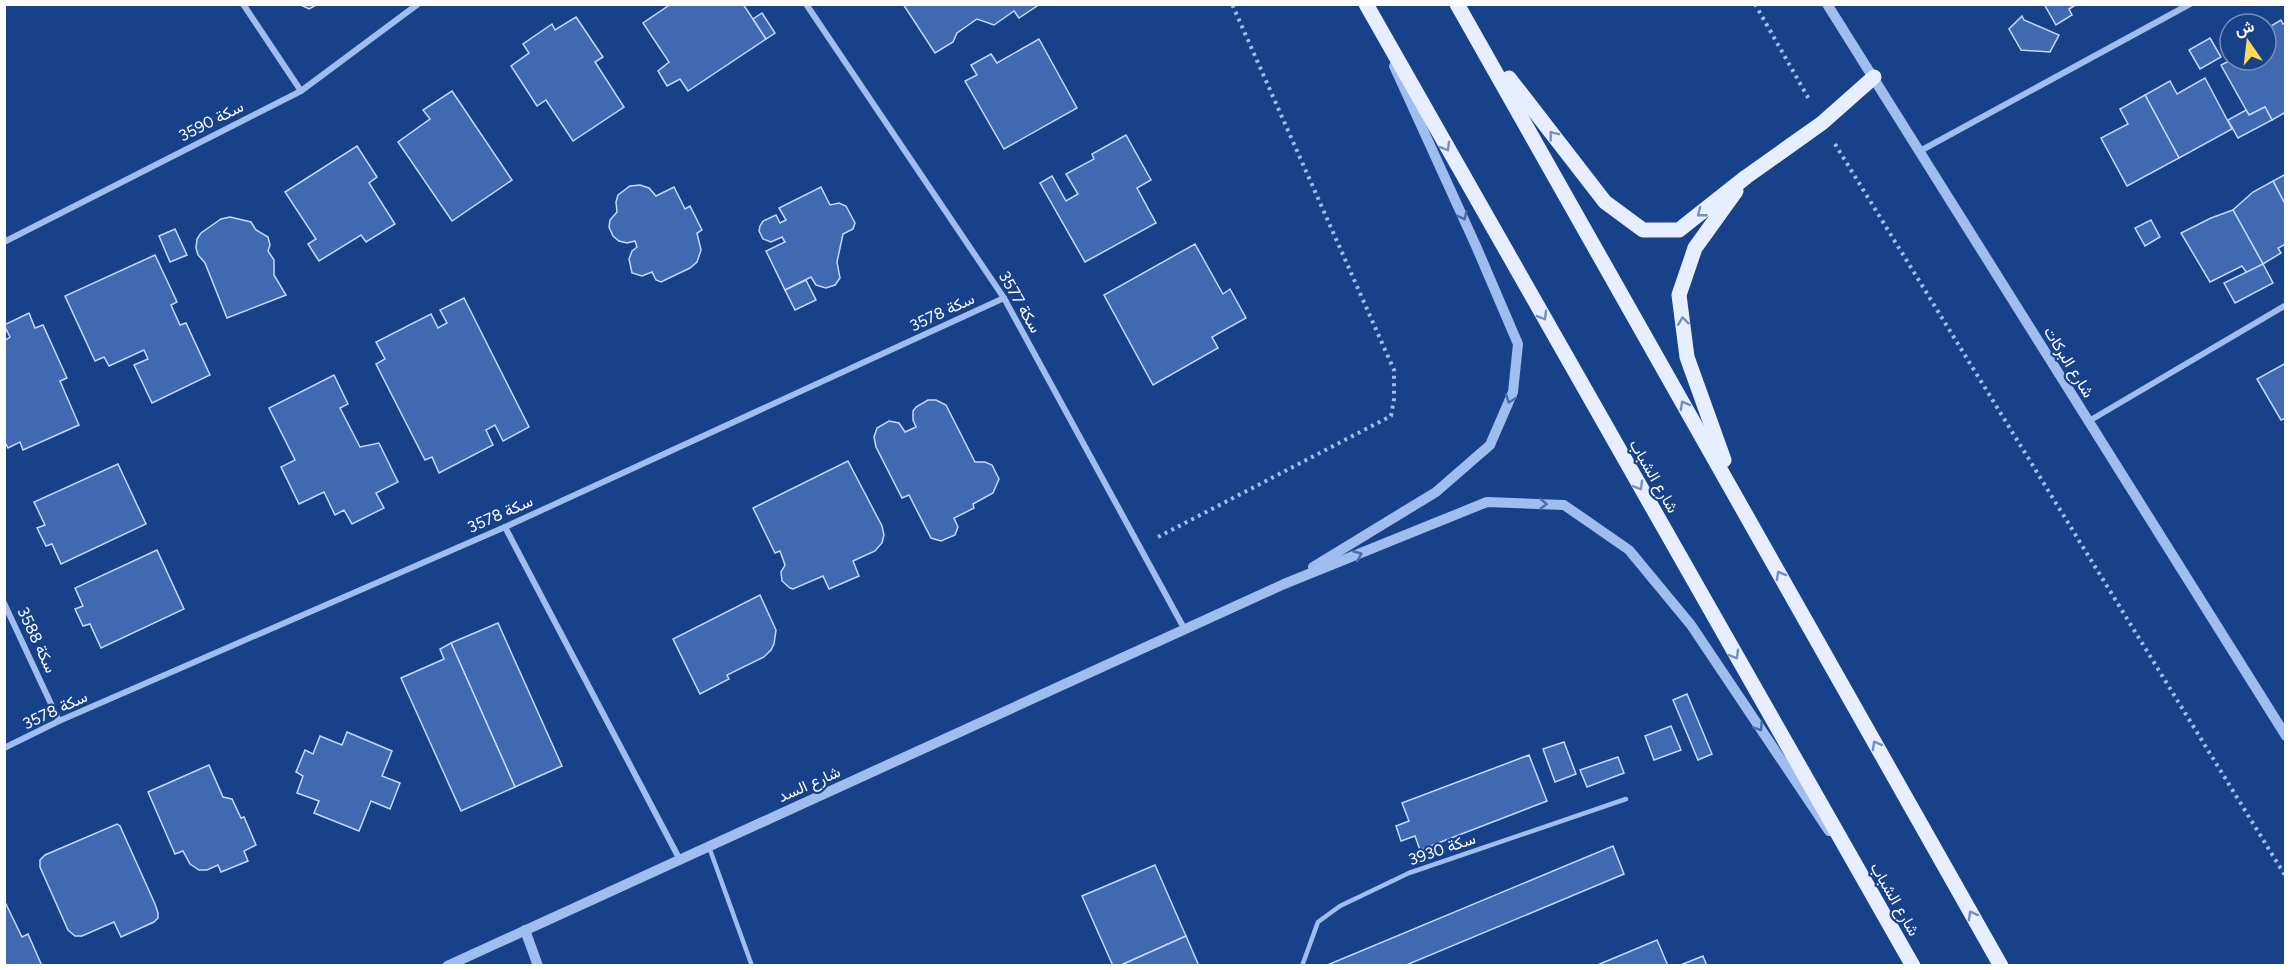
<svg xmlns="http://www.w3.org/2000/svg" width="2290" height="970" font-family="Figtree,Vazirmatn,sans-serif">
  <style>
    .building { fill: #3f6ab2; stroke: #c5d9fa; stroke-width: 1.5 }
    .lines { fill: none; stroke-linecap: round; stroke-linejoin: round }
    .path { stroke: #9fbdee; stroke-width: 4; stroke-dasharray: 3 4.5; stroke-linecap: butt }
    .service { stroke: #9fbdee; stroke-width: 4.5 }
    .minor { stroke: #9fbdee; stroke-width: 6 }
    .tertiary { stroke: #9fbdee; stroke-width: 10 }
    .primary { stroke: #e6eeff; stroke-width: 15 }
    .oneway { stroke: #748fbe }
    .oneway2 { stroke: #476cac }
    .labels { text-anchor: middle; dominant-baseline: central; stroke-width: 4.5; stroke-linejoin: round; paint-order: stroke }
    .street-label { font-size: 16px; fill: #fff; stroke: #174189 }
  </style>
  <rect width="100%" height="100%" fill="#174189"/>
  <g class="building">
    <path d="M318,4L309,9L299,4Z"/>
    <path d="M671,4H743L766,39L688,91L680,79L667,86L658,71L669,62L643,23Z"/>
    <path d="M903,4H1040L1019,18L1014,11L994,25L977,19L957,33L953,42L935,53Z"/>
    <path d="M2044,4H2077L2069,9L2072,15L2056,25Z"/>
    <path d="M762,13L775,33L766,39L753,19Z"/>
    <path d="M2022,16L2024,20L2059,35L2050,52L2021,50L2009,29Z"/>
    <path d="M576,17L603,57L595,62L624,107L573,141L546,100L537,106L511,66L529,53L523,44L552,24L555,30Z"/>
    <path d="M2281,20L2283,24L2286,23V112L2272,120L2265,107L2249,115L2221,65L2231,60H2266V29Z"/>
    <path d="M2210,38L2221,57L2200,69L2189,50Z"/>
    <path d="M1039,39L1077,108L1004,149L965,81L977,75L971,65L991,54L997,63Z"/>
    <path d="M2205,78L2232,129L2179,158L2145,95L2170,81L2177,94Z"/>
    <path d="M452,91L512,180L452,221L398,142L430,119L423,110Z"/>
    <path d="M2145,95L2179,158L2127,186L2101,138L2128,124L2120,109Z"/>
    <path d="M2265,107L2272,120L2238,138L2228,120L2246,110L2249,115Z"/>
    <path d="M1126,135L1151,180L1137,188L1156,223L1085,262L1040,183L1052,176L1066,201L1078,194L1066,174L1094,159L1092,154Z"/>
    <path d="M357,146L377,177L369,183L395,224L366,242L361,235L319,261L308,244L316,239L285,192Z"/>
    <path d="M2286,174V206L2273,181Z"/>
    <path d="M2273,181L2286,206V244L2278,248L2281,253L2263,264L2233,210L2253,192Z"/>
    <path d="M640,185L649,188L656,196L674,187L685,209L690,206L702,230L697,233L701,250L697,262L690,268L661,282L656,280L652,272L642,276L632,273L629,259L632,251L637,247L635,241L627,243L619,241L613,236L609,227L610,220L617,212L616,202L618,195L630,186Z"/>
    <path d="M821,187L830,205L839,203L846,206L855,223L853,229L843,234L837,262L840,278L835,285L826,288L816,285L811,277L785,290L766,251L785,242L782,237L771,242L763,239L759,231L760,226L763,221L776,215L780,223L786,220L779,208Z"/>
    <path d="M2233,210L2263,264L2247,273L2242,266L2210,282L2181,233L2211,218Z"/>
    <path d="M230,217L251,222L256,230L268,237L270,245L268,251L274,260V275L286,295L227,318L205,263L198,255L196,248L197,239L201,233L221,219Z"/>
    <path d="M2151,220L2160,237L2145,246L2135,228Z"/>
    <path d="M175,229L187,255L170,262L159,236Z"/>
    <path d="M1195,244L1223,294L1230,289L1246,318L1212,337L1218,348L1153,385L1104,295Z"/>
    <path d="M155,255L177,302L171,305L180,325L186,323L210,375L152,403L134,365L148,359L144,350L109,366L104,357L95,361L65,296Z"/>
    <path d="M2263,264L2273,283L2235,303L2224,283Z"/>
    <path d="M806,280L816,300L795,310L785,290Z"/>
    <path d="M464,298L529,427L503,441L495,425L486,430L493,445L439,473L432,457L425,460L376,364L385,359L376,342L431,314L438,328L447,323L440,310Z"/>
    <path d="M29,313L35,328L43,325L67,378L60,381L79,425L23,450L20,442L8,448L4,440V341L10,337L4,325Z"/>
    <path d="M2286,363V418L2281,420L2257,379Z"/>
    <path d="M334,375L348,404L340,408L360,447L379,443L398,482L376,493L384,508L352,524L344,510L335,515L324,492L299,504L281,467L295,460L269,408Z"/>
    <path d="M928,400H936L946,405L975,462H985L992,465L999,479L993,493L973,504L974,508L954,518L958,527L955,535L941,541L931,538L909,495L902,498L876,447L874,437L877,428L889,421L899,423L905,432L916,427L913,420V411L916,407Z"/>
    <path d="M848,461L882,526L884,535L882,543L875,551L853,561L859,576L829,589L823,576L793,589L790,588L782,581L781,572L785,565L780,551L775,553L753,508Z"/>
    <path d="M118,464L146,524L61,564L52,544L46,546L37,528L45,525L34,502Z"/>
    <path d="M157,550L184,609L101,648L90,624L83,626L75,609L83,606L75,588Z"/>
    <path d="M760,595L776,630L774,644L771,650L764,657L727,675L729,679L700,694L673,639Z"/>
    <path d="M498,623L562,766L515,787L451,643Z"/>
    <path d="M451,643L515,787L461,811L401,678L444,659L440,649Z"/>
    <path d="M1687,694L1712,754L1698,760L1673,700Z"/>
    <path d="M1671,726L1681,750L1654,760L1645,736Z"/>
    <path d="M347,732L392,751L382,776L400,783L390,809L371,801L359,831L314,813L319,801L297,793L303,776L296,772L305,750L313,754L320,736L342,745Z"/>
    <path d="M1564,742L1576,774L1555,782L1543,749Z"/>
    <path d="M1529,755L1547,801L1420,850L1415,836L1401,841L1396,826L1409,821L1402,803Z"/>
    <path d="M1618,757L1624,773L1587,787L1580,770Z"/>
    <path d="M209,765L223,797L232,799L241,818L244,817L256,845L244,851L248,861L221,872L218,865L207,870H199L190,864L183,851L175,854L148,792Z"/>
    <path d="M117,824L120,826L155,904L158,913V918L154,922L121,937L114,922L82,936H75L68,930L40,867V860L45,855Z"/>
    <path d="M1613,846L1624,874L1404,966H1325Z"/>
    <path d="M1155,865L1186,936L1119,966H1113L1082,896Z"/>
    <path d="M4,900L22,937L28,934L42,966H4Z"/>
    <path d="M1186,936L1199,966H1119Z"/>
    <path d="M1657,940L1668,966H1595Z"/>
    <path d="M1703,956L1707,966H1678Z"/>
  </g>
  <g class="lines">
    <g class="path">
      <path d="M1755,4L1810,101"/>
      <path d="M1835,144L2286,877"/>
      <path d="M1158,537L1391,416L1394,399V370L1232,4"/>
    </g>
    <g class="service">
      <path d="M709,847L752,966"/>
      <path d="M1302,966L1318,922L1340,906L1409,873L1626,799"/>
    </g>
    <g class="minor">
      <path d="M243,4L301,91"/>
      <path d="M806,4L1004,298L1185,630"/>
      <path d="M1920,151L2190,4"/>
      <path d="M4,242L301,91L418,4"/>
      <path d="M2089,421L2286,305"/>
      <path d="M505,527L680,860"/>
      <path d="M4,603L59,721"/>
      <path d="M4,748L59,721L505,527L1004,298"/>
    </g>
    <g class="tertiary">
      <path d="M1827,4L2286,736"/>
      <path d="M1313,567L1436,492L1490,445L1513,392L1518,344L1476,246L1394,66"/>
      <path d="M525,930L538,966"/>
      <path d="M447,966L1284,584L1487,502L1564,505L1629,550L1691,625L1829,831"/>
    </g>
    <g class="primary">
      <path d="M1366,4L1913,966"/>
      <path d="M1457,4L2001,966"/>
      <path d="M1509,78L1605,202L1643,230H1679L1746,177L1822,123L1874,77"/>
      <path d="M1724,460L1687,357L1679,295L1695,248L1736,191"/>
    </g>
  </g>
  <defs><path id="oneway-chevron" d="M-2-3.5L2.5 0L-2 3.5" fill="none" stroke-width="1.6" stroke-linecap="round" stroke-linejoin="round" transform="scale(1.5)"/></defs>
  <g class="oneway">
    <use href="#oneway-chevron" transform="translate(1553 135) rotate(-128)"/>
    <use href="#oneway-chevron" transform="translate(1446 147) rotate(60)"/>
    <use href="#oneway-chevron" transform="translate(1701 213) rotate(142)"/>
    <use href="#oneway-chevron" transform="translate(1543 316) rotate(60)"/>
    <use href="#oneway-chevron" transform="translate(1683 321) rotate(-97)"/>
    <use href="#oneway-chevron" transform="translate(1684 405) rotate(-119)"/>
    <use href="#oneway-chevron" transform="translate(1639 486) rotate(60)"/>
    <use href="#oneway-chevron" transform="translate(1780 575) rotate(-119)"/>
    <use href="#oneway-chevron" transform="translate(1735 655) rotate(60)"/>
    <use href="#oneway-chevron" transform="translate(1876 745) rotate(-119)"/>
    <use href="#oneway-chevron" transform="translate(1972 915) rotate(-119)"/>
  </g>
  <g class="oneway2">
    <use href="#oneway-chevron" transform="translate(1463 216) rotate(65)"/>
    <use href="#oneway-chevron" transform="translate(1510 399) rotate(111)"/>
    <use href="#oneway-chevron" transform="translate(1543 504) rotate(2)"/>
    <use href="#oneway-chevron" transform="translate(1358 555) rotate(-22)"/>
    <use href="#oneway-chevron" transform="translate(1759 727) rotate(56)"/>
  </g>
  <g class="labels">
    <g class="street-label">
      <text transform="translate(211 121) rotate(-27)">سكة 3590</text>
      <text transform="translate(1020 302) rotate(60)">سكة 3577</text>
      <text transform="translate(942 312) rotate(-25)">سكة 3578</text>
      <text transform="translate(2069 362) rotate(58)">شارع البركات</text>
      <text transform="translate(1654 476) rotate(60)">شارع الشباب</text>
      <text transform="translate(500 514) rotate(-24)">سكة 3578</text>
      <text transform="translate(37 640) rotate(65)">سكة 3588</text>
      <text transform="translate(55 710) rotate(-25)">سكة 3578</text>
      <text transform="translate(809 784) rotate(-24)">شارع السد</text>
      <text transform="translate(1442 849) rotate(-19)">سكة 3930</text>
      <text transform="translate(1895 899) rotate(60)">شارع الشباب</text>
    </g>
  </g>
  <rect width="2290" height="970" fill="none" stroke="#ffffff" stroke-width="12"/>
  <g transform="translate(2248 42) rotate(346)"><circle r="28" fill="#174189" stroke="#748db8" stroke-width="1.5"/>
  <path d="M0-4.5L10 22L0 15L-10 22Z" fill="#ffdb5c"/>
  <text y="-9" font-size="16" font-weight="bold" text-anchor="middle" fill="#ffffff">ش</text>
  </g>
</svg>
